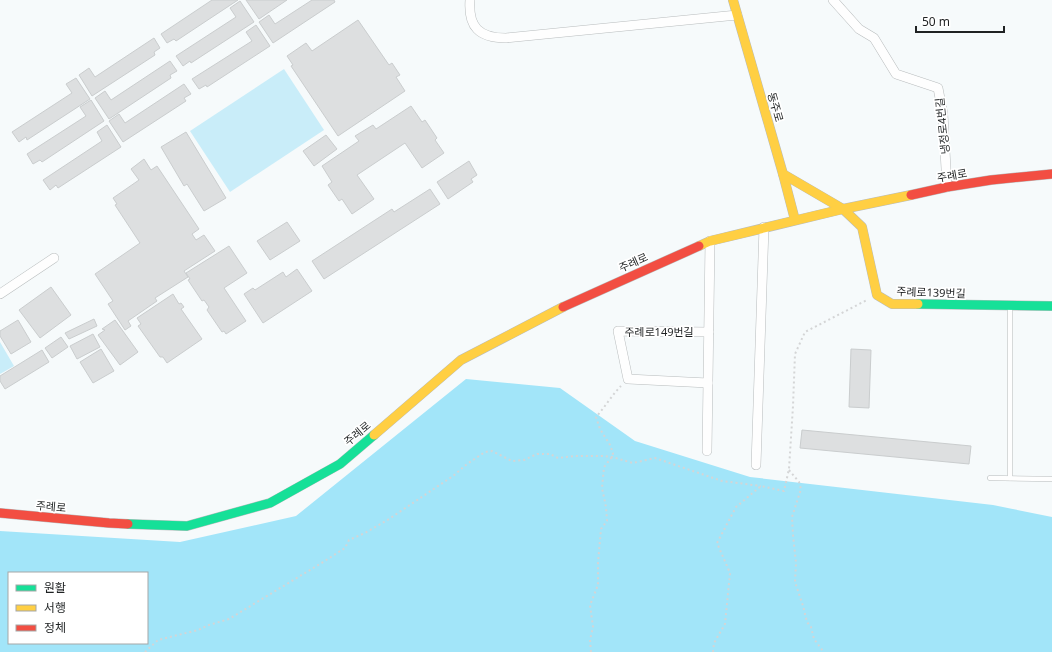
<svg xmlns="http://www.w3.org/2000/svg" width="1052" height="652" font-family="'Noto Sans','Noto Sans KR',sans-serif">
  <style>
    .green { fill: #c9edf9 }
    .forest { fill: #a2e5f9; fill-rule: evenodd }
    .building { fill: #dddfe0; stroke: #cacdce }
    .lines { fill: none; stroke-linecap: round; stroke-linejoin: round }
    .lane-casing { stroke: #b8bcbd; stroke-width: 5.5 }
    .street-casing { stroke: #b8bcbd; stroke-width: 10 }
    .fast-casing { stroke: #b8bcbd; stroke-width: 10 }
    .slow-casing { stroke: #b8bcbd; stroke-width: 10 }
    .jam-casing { stroke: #b8bcbd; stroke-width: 10 }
    .path { stroke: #d4d5d6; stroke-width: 2; stroke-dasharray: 2 3; stroke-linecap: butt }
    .lane { stroke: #fefefe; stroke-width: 4.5 }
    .street { stroke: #fefefe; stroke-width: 9 }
    .fast { stroke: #16e098; stroke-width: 9 }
    .slow { stroke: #ffcf43; stroke-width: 9 }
    .jam { stroke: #f24e42; stroke-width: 9 }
    .labels { text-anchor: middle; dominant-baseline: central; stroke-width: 3.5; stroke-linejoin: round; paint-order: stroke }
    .street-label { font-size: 11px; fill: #1f2223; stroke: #fff }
  </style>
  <rect width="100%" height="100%" fill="#f6fafb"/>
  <g class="green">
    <path d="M284,69L324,130L230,192L190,131Z"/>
    <path d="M0,342L14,366L0,374Z"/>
  </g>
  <path class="forest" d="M466,379L560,388L635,441L750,477L993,505L1052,517V652H0V531L180,542L296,516ZM9,573H147V643H9Z"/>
  <g class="building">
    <path d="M212,0H238L176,41L174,39L167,43L161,34Z"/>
    <path d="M246,0H287L259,19Z"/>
    <path d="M312,0H334L335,2L273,43L259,22L269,15L275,24Z"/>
    <path d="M240,1L254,22L191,63L190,61L183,66L176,56L236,17L230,8Z"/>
    <path d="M358,20L389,65L392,63L400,75L396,77L405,91L338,136L291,66L293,65L287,56L306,43L312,51Z"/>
    <path d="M256,25L270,46L207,87L206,85L199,89L192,79L252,41L246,32Z"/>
    <path d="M154,38L160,48L154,52L155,55L92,96L79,75L89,68L95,77Z"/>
    <path d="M170,61L177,71L170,75L171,78L109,119L95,98L105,91L111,100Z"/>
    <path d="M76,78L90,99L27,140L26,137L19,142L12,132L72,93L66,84Z"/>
    <path d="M184,84L191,94L184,98L186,101L123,142L109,121L119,114L125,123Z"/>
    <path d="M91,100L104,121L42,162L40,160L33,164L27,154L86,116L80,107Z"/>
    <path d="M411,106L422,122L425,120L437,138L435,140L444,153L422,168L405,143L357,175L374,199L352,214L342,199L339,201L328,185L332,182L322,166L359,141L355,136L373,125L376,129Z"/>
    <path d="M107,125L121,147L58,188L56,185L50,190L43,180L102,141L97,132Z"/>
    <path d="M186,132L226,198L204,211L187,184L184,186L161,147Z"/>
    <path d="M326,135L337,149L314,166L303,151Z"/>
    <path d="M144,159L151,170L157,166L199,229L192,234L196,240L204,235L215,251L184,271L188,277L155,298L157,301L128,321L131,326L125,330L108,304L113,301L95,274L140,243L115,205L117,204L113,198L139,180L131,169Z"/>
    <path d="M469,161L477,175L471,179L473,182L448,199L437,182Z"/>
    <path d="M430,189L440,204L324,279L312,261L392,209L394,212Z"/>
    <path d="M287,222L300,241L270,260L257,241Z"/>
    <path d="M229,246L247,273L224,288L246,321L226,334L224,331L222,332L207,310L209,307L204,300L202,301L188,280L190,279L186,273Z"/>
    <path d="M297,269L312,291L263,323L244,294L253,288L255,290L283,272L286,277Z"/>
    <path d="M51,287L71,315L40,338L19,310Z"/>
    <path d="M173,294L179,304L181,303L184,307L181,309L202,339L167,363L163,357H160L138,326L141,324L137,318Z"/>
    <path d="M94,319L97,326L69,339L65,333Z"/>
    <path d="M18,320L31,342L11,354L0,336V331Z"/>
    <path d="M115,320L138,352L120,365L98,335L105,330L102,329Z"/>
    <path d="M93,334L100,347L77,359L70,346Z"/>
    <path d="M61,337L68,347L52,358L45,348Z"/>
    <path d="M101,349L114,371L93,383L80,362Z"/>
    <path d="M851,349L871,350L869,408L849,407Z"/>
    <path d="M42,350L49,362L5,389L0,381V376Z"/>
    <path d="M802,430L971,446L969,464L800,448Z"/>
  </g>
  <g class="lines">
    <g class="lane-casing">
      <g id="lane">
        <path d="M1010,307V478"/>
        <path d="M990,478L1052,479"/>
      </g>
    </g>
    <g class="street-casing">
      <g id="street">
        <path d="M470,0C468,27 479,38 506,38L737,15"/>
        <path d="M833,0L859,29L874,38L896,74L938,88L943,114L947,187"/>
        <path d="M0,294L54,258"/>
        <path d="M708,383L628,379L618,331L709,332"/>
        <path d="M707,451L710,241"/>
        <path d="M756,465L764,227"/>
      </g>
    </g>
    <g class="fast-casing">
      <g id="fast">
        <path d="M918,304L1052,306"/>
        <path d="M128,524L187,526L270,503L340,464L374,435"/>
      </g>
    </g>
    <g class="slow-casing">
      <g id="slow">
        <path d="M733,0L783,174L795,220"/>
        <path d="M783,174L843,209L862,227L877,295L892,304H918"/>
        <path d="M699,246L710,241L843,209L911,195"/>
        <path d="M374,435L461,360L563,307"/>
      </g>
    </g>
    <g class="jam-casing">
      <g id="jam">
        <path d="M911,195L947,187L991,180L1052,174"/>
        <path d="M563,307L699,246"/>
        <path d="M0,513L109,523L128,524"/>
      </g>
    </g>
    <g class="path">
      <path d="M789,470L799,482L801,489L792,517L793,535L796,563L795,582L803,606L807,622L811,627L814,639L823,651L822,652"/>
      <path d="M145,652L158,640L198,630L209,625L229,619L305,573L320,564L345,548L349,540L365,533L389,519L453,476L467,464L485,452L492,451L512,461L524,460L537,454H550L558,458L574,456H603L612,457L633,463L655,458L722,481L761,486"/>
      <path d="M591,652L590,640L593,627L590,605L598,585V563L601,529L607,521L606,507L602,488L604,467L612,457L613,453L610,445L600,429L596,417C605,407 612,395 621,386"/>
      <path d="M713,652L714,643L725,624L730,573L717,543L736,507L761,486L784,491L789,469L793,406L795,354L805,332L867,300"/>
    </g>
    <use href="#lane" class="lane"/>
    <use href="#street" class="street"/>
    <use href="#fast" class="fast"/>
    <use href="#slow" class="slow"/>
    <use href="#jam" class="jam"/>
  </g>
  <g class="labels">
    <g class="street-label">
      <text transform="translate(776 107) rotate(74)">동주로</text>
      <text transform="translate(942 126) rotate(-96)">냉정로4번길</text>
      <text transform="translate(952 175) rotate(-10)">주례로</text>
      <text transform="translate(633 262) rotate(-24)">주례로</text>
      <text transform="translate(931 292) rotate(2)">주례로139번길</text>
      <text x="659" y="331">주례로149번길</text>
      <text transform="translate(357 433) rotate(-40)">주례로</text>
      <text transform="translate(51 506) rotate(5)">주례로</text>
    </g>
  </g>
  <rect x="8" y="572" width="140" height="72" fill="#ffffff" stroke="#a5a7a7"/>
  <rect x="16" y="585" width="20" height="6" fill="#16e098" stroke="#a5a7a7"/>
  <text x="44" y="592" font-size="12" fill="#1f2223">원활</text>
  <rect x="16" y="605" width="20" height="6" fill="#ffcf43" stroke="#a5a7a7"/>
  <text x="44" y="612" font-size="12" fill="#1f2223">서행</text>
  <rect x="16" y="625" width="20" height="6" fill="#f24e42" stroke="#a5a7a7"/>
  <text x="44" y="632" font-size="12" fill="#1f2223">정체</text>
  <path d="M916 26v6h88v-6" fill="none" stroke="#1f2223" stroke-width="2"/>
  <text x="922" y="26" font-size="12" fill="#1f2223" stroke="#ffffff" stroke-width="3" paint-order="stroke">50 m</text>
</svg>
